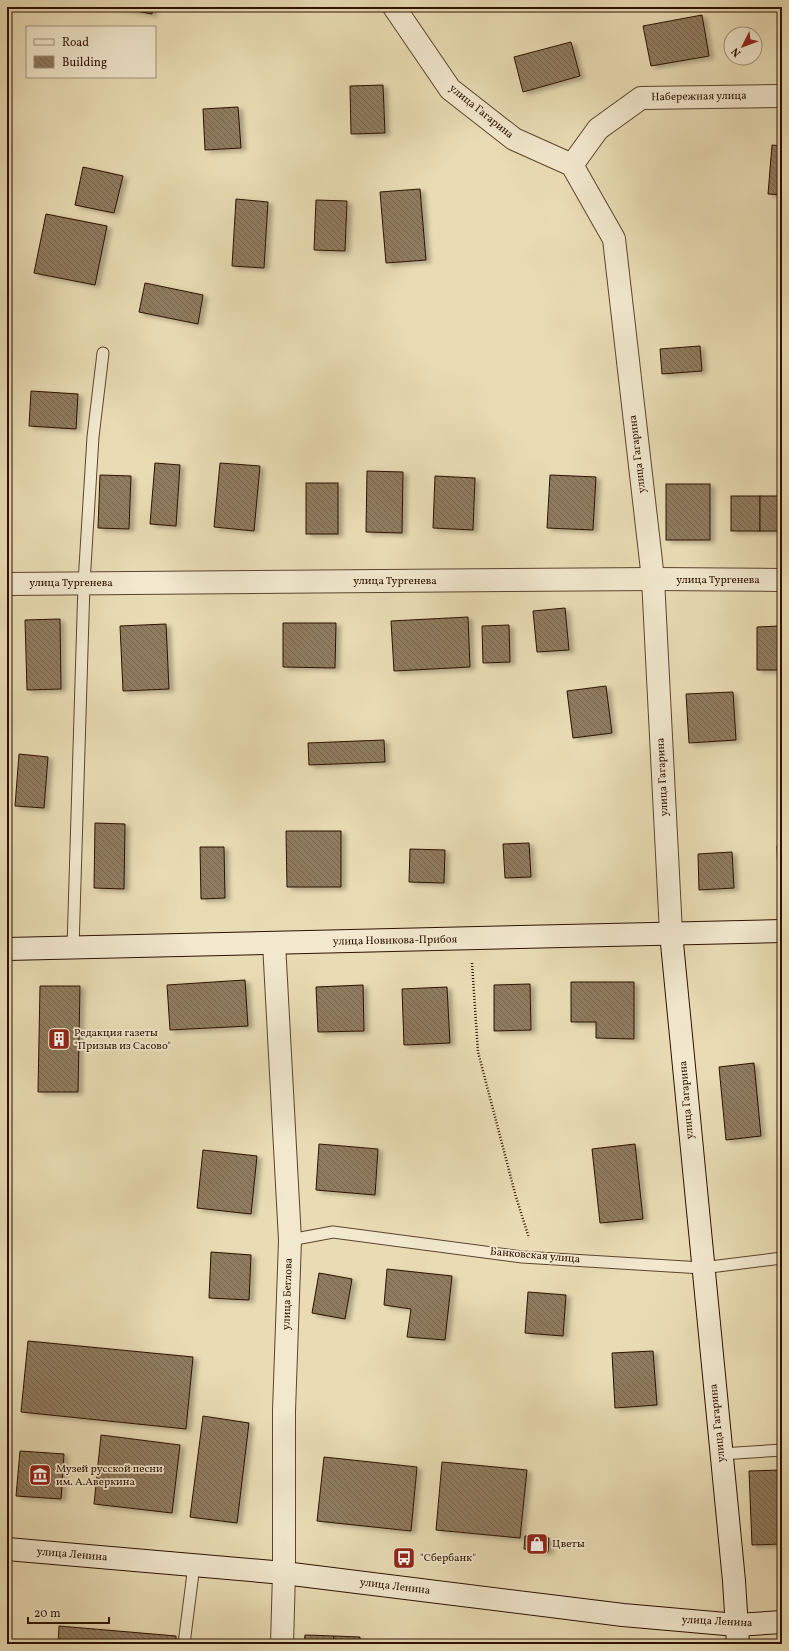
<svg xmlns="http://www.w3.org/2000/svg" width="789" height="1651" font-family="Vollkorn,serif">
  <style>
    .building { fill: url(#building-back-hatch); stroke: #2d1100; filter: url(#shadow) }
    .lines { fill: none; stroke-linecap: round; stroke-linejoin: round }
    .lane-casing { stroke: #5c442d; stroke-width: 13 }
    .street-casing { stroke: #5c442d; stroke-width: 24 }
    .secondary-casing { stroke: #2d1100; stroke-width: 24 }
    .path { stroke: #2d1100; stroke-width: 2.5; stroke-dasharray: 1 2; stroke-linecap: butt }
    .lane { stroke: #f1e8ce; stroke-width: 11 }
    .street { stroke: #f1e8ce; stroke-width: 22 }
    .secondary { stroke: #f1e8ce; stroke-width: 22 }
    .labels { text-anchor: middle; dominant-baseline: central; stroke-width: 3.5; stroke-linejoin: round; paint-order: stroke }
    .street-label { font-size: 11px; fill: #2d1100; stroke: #f1e8ce }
    .poi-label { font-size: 11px; fill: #2d1100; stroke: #f1e8ce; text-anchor: start }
  </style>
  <defs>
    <pattern id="building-back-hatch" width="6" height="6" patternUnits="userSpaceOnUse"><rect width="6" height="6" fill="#8f7b5e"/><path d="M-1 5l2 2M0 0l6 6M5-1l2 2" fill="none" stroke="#75634b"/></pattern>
    <filter id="shadow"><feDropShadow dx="4.5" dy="2.5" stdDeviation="2" flood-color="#0004"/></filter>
  </defs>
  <rect width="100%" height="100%" fill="#e9dcb4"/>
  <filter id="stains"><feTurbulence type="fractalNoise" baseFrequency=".005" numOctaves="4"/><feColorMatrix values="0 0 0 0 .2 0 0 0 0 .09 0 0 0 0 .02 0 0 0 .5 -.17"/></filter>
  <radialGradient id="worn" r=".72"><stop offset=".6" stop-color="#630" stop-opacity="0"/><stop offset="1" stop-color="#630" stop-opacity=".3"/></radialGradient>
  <g class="building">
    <path d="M115,7H153L152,14Z"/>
    <path d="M702,15L709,56L651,66L643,26Z"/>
    <path d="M571,42L580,76L523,92L514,57Z"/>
    <path d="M383,85L385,133L351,134L350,86Z"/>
    <path d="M238,107L241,148L205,150L203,109Z"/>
    <path d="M772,145L782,146V195L768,194Z"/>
    <path d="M83,167L123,176L114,213L75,205Z"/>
    <path d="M420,189L426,260L386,263L380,192Z"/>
    <path d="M236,199L268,202L264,268L232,266Z"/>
    <path d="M316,200L347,201L345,251L314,250Z"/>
    <path d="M46,214L107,226L95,285L34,273Z"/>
    <path d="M145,283L203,295L198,324L139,312Z"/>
    <path d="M700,346L702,371L662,374L660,349Z"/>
    <path d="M31,391L78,394L76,429L29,426Z"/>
    <path d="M155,463L180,465L176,526L150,524Z"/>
    <path d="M220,463L260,466L254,531L214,527Z"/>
    <path d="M367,471L403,472L402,533L366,532Z"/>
    <path d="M100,475L131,476L129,529L98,528Z"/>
    <path d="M550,475L596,477L593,530L547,528Z"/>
    <path d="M435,476L475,478L473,530L433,528Z"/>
    <rect x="306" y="483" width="32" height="51"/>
    <rect x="666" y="484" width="44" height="56"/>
    <rect x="731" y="496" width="29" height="35"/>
    <rect x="760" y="496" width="22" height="35"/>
    <path d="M565,608L569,650L537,652L533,611Z"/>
    <path d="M468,617L470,667L394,671L391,621Z"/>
    <path d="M60,619L61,689L27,690L25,620Z"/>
    <path d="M283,623H336L335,668L283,667Z"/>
    <path d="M166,624L169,689L123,691L120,626Z"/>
    <path d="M509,625L510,662L483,663L482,626Z"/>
    <path d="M780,626V670H757V627Z"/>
    <path d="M606,686L612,733L573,738L567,691Z"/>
    <path d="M733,692L736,740L689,743L686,694Z"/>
    <path d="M384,740L385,762L309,765L308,743Z"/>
    <path d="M19,754L48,757L44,808L15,806Z"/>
    <path d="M95,823L125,824L124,889L94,888Z"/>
    <path d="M286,831H341V887H287Z"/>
    <path d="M529,843L531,877L505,878L503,844Z"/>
    <path d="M777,846H782V876H778Z"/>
    <path d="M200,847H224L225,898L201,899Z"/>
    <path d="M410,849L445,850L444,883L409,882Z"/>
    <path d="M732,852L734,888L699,890L698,854Z"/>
    <path d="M245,980L248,1026L170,1030L167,985Z"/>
    <path d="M571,982H634V1039L596,1038V1022H571Z"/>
    <path d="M530,984L531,1030L494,1031V985Z"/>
    <path d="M363,985L364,1031L318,1032L316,987Z"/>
    <path d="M40,986H80L78,1092H38Z"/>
    <path d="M447,987L450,1043L404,1045L402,989Z"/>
    <path d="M754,1063L761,1136L726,1140L719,1067Z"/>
    <path d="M319,1144L378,1149L375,1195L316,1190Z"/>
    <path d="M635,1144L643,1219L600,1223L592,1149Z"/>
    <path d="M203,1150L257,1156L251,1214L197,1208Z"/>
    <path d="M211,1252L251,1255L249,1300L209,1298Z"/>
    <path d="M387,1269L452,1276L445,1340L407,1337L411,1309L384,1305Z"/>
    <path d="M319,1273L352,1279L345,1319L312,1313Z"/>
    <path d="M528,1292L566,1295L563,1336L525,1333Z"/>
    <path d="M28,1341L193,1357L186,1429L21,1412Z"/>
    <path d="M653,1351L657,1405L615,1408L612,1353Z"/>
    <path d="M203,1416L249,1423L237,1523L190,1517Z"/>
    <path d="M101,1435L180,1445L172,1513L94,1504Z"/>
    <path d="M20,1451L64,1454L61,1499L16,1496Z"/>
    <path d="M324,1457L417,1467L411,1531L317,1521Z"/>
    <path d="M442,1462L527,1470L520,1538L436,1530Z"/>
    <path d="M782,1470V1544L752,1545L749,1471Z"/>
    <path d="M525,1536L549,1538L548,1552L524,1549Z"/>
    <path d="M59,1626L176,1636V1644H58Z"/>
    <path d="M305,1635L334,1636L333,1644H304Z"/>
    <path d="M334,1636L360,1637V1644H333Z"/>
    <path d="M372,1640L410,1643V1644H372Z"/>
  </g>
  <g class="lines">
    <g class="lane-casing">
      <g id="lane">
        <path d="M73,948L84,583L93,437L103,353"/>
        <path d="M290,1240L333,1232L522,1257L702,1268L782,1258"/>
        <path d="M721,1454L782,1450"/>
        <path d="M184,1644L194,1565"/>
      </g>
    </g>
    <g class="street-casing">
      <g id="street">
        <path d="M394,7L450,89L514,139L572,165L614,239L653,579L671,933"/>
        <path d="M572,165L598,129L641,98L782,96"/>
        <path d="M7,584L653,579L782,580"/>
        <path d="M274,943L290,1240L284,1411V1573L282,1644"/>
      </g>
    </g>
    <g class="secondary-casing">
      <g id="secondary">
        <path d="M671,933L734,1581L738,1644"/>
        <path d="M7,949L782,931"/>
        <path d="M7,1549L284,1573L623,1615L737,1625L782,1622"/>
      </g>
    </g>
    <path class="path" d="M472,963L478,1052L516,1197L529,1238"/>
    <use href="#lane" class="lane"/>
    <use href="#street" class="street"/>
    <use href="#secondary" class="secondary"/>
  </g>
  <defs>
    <g id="building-square" transform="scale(1.15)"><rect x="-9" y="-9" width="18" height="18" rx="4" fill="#8f2418" stroke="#f1e8ce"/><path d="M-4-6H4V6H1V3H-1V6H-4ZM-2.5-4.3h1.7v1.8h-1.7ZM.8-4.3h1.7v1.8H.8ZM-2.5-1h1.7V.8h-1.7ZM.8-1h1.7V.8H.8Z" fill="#fff"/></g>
    <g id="museum-square" transform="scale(1.15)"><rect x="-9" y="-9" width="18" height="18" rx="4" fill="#8f2418" stroke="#f1e8ce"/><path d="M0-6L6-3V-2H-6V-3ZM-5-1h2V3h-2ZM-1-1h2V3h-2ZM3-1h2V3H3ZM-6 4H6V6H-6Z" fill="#fff"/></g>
    <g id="shop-square" transform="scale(1.15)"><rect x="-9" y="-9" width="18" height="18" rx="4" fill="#8f2418" stroke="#f1e8ce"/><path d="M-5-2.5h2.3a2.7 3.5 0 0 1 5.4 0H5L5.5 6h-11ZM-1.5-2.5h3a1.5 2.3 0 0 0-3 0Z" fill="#fff"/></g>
    <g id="bus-square" transform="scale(1.15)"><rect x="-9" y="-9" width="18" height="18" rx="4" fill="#8f2418" stroke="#f1e8ce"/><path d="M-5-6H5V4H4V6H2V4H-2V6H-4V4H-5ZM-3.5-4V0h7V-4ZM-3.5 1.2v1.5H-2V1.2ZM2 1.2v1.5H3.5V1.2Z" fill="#fff"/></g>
  </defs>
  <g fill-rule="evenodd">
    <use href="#building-square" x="59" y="1039"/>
    <use href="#museum-square" x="40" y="1475"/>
    <use href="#shop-square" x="537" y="1544"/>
    <use href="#bus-square" x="404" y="1558"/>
  </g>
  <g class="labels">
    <g class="street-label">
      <text transform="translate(699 97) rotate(-1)">Набережная улица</text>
      <text transform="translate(481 112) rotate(39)">улица Гагарина</text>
      <text transform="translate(638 454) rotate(-97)">улица Гагарина</text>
      <text x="718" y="580">улица Тургенева</text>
      <text x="395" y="581">улица Тургенева</text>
      <text x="71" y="583">улица Тургенева</text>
      <text transform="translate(663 777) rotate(-93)">улица Гагарина</text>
      <text transform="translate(395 941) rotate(-1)">улица Новикова-Прибоя</text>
      <text transform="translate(687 1100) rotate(-95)">улица Гагарина</text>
      <text transform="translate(535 1256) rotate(5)">Банковская улица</text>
      <text transform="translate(288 1294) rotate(-88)">улица Беглова</text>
      <text transform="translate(718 1423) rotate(-96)">улица Гагарина</text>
      <text transform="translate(72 1555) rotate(5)">улица Ленина</text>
      <text transform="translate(395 1587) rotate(7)">улица Ленина</text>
      <text transform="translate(717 1622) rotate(3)">улица Ленина</text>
    </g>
    <g class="poi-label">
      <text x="74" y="1033">Редакция газеты<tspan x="74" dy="13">"Призыв из Сасово"</tspan></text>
      <text x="56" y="1469">Музей русской песни<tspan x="56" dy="13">им. А.Аверкина</tspan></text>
      <text x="552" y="1544">Цветы</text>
      <text x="420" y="1558">"Сбербанк"</text>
    </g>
  </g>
  <rect width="789" height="1651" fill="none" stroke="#e9dcb4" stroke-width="24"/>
  <rect x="8" y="8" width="773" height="1635" fill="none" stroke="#2d1100" stroke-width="2"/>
  <rect x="12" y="12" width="765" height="1627" fill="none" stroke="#2d1100"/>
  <rect x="26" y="26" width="130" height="52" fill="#f1e8ce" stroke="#a3927c"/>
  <rect x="34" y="39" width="20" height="6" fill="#f1e8ce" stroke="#a3927c"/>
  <text x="62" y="46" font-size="12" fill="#2d1100">Road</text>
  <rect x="34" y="56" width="20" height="12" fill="url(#building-back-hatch)" stroke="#a3927c"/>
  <text x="62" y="66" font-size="12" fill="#2d1100">Building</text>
  <g transform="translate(743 46) rotate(228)"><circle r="19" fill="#f1e8ce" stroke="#a3927c"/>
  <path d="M0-3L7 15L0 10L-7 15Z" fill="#8f2418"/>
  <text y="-6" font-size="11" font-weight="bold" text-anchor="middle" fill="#2d1100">N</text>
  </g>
  <path d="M28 1617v6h81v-6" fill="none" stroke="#2d1100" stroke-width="2"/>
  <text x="34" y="1617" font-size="12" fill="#2d1100" stroke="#f1e8ce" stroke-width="3" paint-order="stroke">20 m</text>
  <rect width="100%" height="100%" filter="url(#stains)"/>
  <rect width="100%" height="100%" fill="url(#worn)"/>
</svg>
